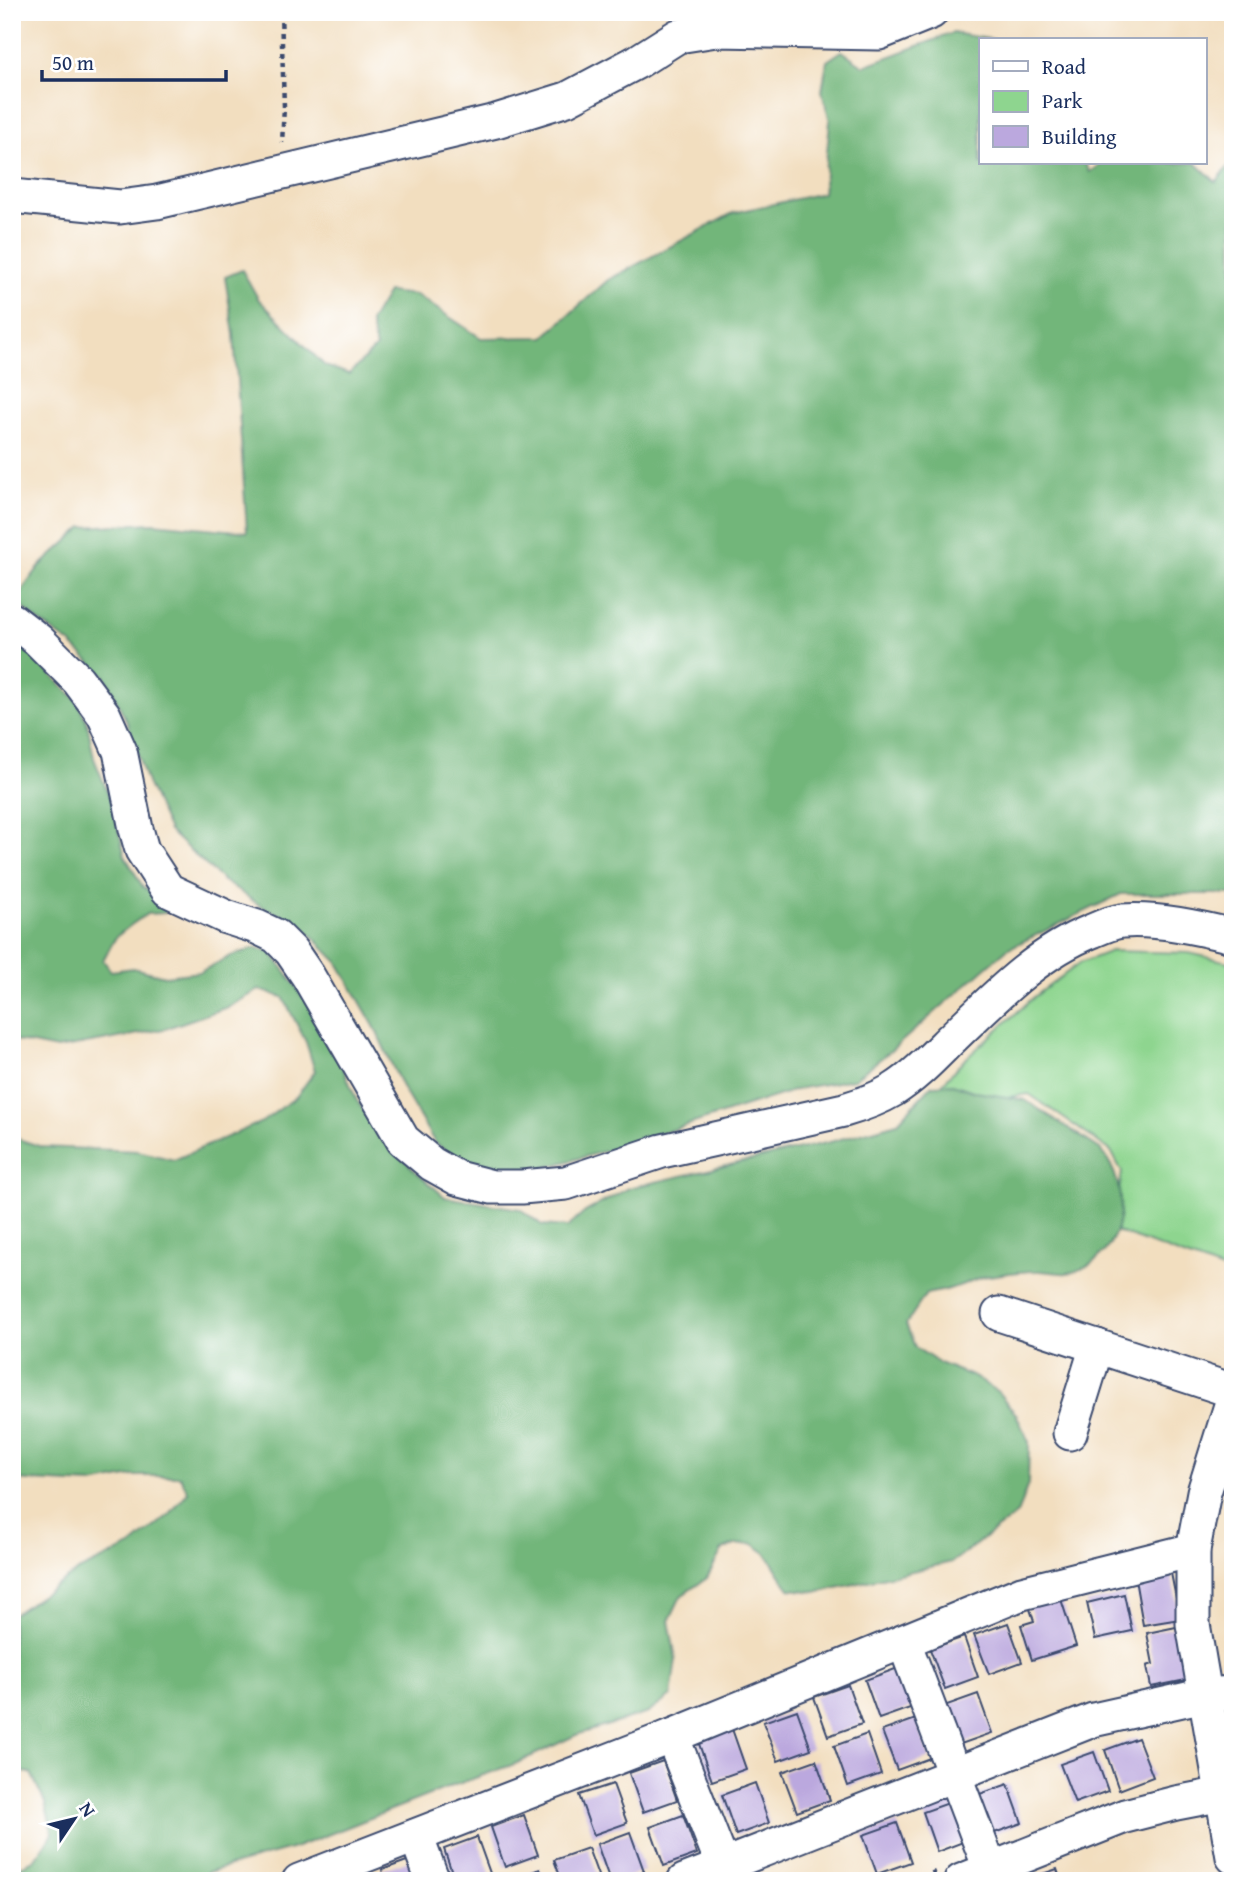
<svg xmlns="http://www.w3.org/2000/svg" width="1245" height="1893" font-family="'Gentium Book Plus',serif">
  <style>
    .green { fill: #8ed58f; stroke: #548276; stroke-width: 2 }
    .forest { fill: #72b67a; stroke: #46726c; stroke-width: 2 }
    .building { fill: #bba8de }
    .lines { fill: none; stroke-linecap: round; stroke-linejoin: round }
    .minor-casing { stroke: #3b496d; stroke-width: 37 }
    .path { stroke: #3b496d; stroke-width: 4.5; stroke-dasharray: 5 5; stroke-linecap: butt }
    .minor { stroke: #fff; stroke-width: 33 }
  </style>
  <rect width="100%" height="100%" fill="#fff"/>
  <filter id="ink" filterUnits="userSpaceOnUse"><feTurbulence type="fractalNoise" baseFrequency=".0143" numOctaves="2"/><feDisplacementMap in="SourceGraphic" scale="14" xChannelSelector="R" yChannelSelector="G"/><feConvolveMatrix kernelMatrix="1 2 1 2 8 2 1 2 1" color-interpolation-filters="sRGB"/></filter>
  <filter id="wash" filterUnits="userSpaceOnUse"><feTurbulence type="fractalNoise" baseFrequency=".00686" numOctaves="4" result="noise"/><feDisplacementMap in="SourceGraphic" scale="28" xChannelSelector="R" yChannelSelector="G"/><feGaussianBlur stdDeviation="1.57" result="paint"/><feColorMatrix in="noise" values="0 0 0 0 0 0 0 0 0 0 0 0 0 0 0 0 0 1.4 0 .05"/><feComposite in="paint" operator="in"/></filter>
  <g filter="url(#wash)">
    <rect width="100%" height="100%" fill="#f2debf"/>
    <path class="green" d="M1111,951L1189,953L1233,963V1274L1113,1230L1122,1172L1111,1151L1029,1094L978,1101L939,1087L961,1063L1034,997L1080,963Z"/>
    <g class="forest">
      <path d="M953,33L995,40H981V163H1085L1089,172L1103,163H1196L1216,182L1233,161V894H1121L1007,949L893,1049L854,1079L802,1088L616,1148L533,1171L472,1167L435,1143L403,1089L374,1026L337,961L300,924L261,906L222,880L169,831L147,783L128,724L105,676L71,644L37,620L15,600L39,567L83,527L153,523L247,532L234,334L225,277L242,270L259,300L325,366L349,374L376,348L370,322L388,292L416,295L481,338L544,337L608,280L733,213L823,193L830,121L822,91L827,61L842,51L864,66Z"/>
      <path d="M12,636L76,699L87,722L94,758L111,801L125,856L143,887L168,903L165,913L147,914L131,925L116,937L103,960L111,971L133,968L165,976L200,972L231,956L255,948L271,952L311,1007L337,1053L356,1099L375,1128L414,1170L445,1197L520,1209L542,1225L568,1227L585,1212L629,1188L830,1142L897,1123L932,1085L953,1084L976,1092L1025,1100L1100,1149C1133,1188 1127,1255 1073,1272C1062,1276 1047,1270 1036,1271C1020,1271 1003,1274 988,1276C975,1278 964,1285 952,1288C944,1291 935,1292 926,1294L906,1324L915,1347L939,1363L974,1377L998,1392L1016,1414L1029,1442L1028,1484L1017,1514L952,1562L819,1592L789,1589L766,1553L753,1544L735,1545L722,1550L707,1578L681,1596L669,1621L676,1659L671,1696L648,1713L576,1735L515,1764L452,1786L294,1848L208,1872L196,1881H12V1870L34,1860L53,1834L45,1803L31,1773L12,1771V1615L78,1571L131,1546L170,1514L188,1492L180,1476H133L92,1484L12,1480V1137L42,1147L138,1151L174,1160L262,1122L296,1097L315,1071L306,1042L283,997L259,990L228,1007L164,1029L108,1040L57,1049L12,1040Z"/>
    </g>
    <g id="blocks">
      <g class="building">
        <path d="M1171,1573L1180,1619L1143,1625L1135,1579Z"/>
        <path d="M1124,1594L1132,1631L1095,1639L1087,1603Z"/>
        <path d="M1060,1596L1076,1646L1032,1660L1021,1625L1034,1621L1029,1606Z"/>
        <path d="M1008,1623L1022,1662L989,1674L974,1635Z"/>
        <path d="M1181,1626L1191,1679L1151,1687L1147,1666L1153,1664L1147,1633Z"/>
        <path d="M964,1637L978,1677L945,1689L930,1649Z"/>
        <path d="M898,1668L913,1707L879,1719L865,1680Z"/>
        <path d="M848,1685L862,1724L828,1736L814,1697Z"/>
        <path d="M978,1694L992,1733L958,1745L944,1706Z"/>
        <path d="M797,1710L811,1749L778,1761L763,1722Z"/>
        <path d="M916,1719L930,1758L897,1770L882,1731Z"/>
        <path d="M732,1729L746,1769L712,1781L698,1741Z"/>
        <path d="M867,1734L881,1774L848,1786L834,1746Z"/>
        <path d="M1138,1738L1153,1777L1119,1790L1105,1750Z"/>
        <path d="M1094,1752L1108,1791L1075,1803L1060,1764Z"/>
        <path d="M816,1760L830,1800L797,1812L782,1772Z"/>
        <path d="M663,1761L677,1800L643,1812L629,1773Z"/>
        <path d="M755,1783L769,1823L736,1835L722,1795Z"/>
        <path d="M613,1784L627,1823L593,1835L579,1795Z"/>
        <path d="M1008,1784L1022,1823L989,1835L974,1796Z"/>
        <path d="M957,1800L971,1839L937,1852L923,1812Z"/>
        <path d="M524,1815L538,1855L505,1867L491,1827Z"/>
        <path d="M683,1815L697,1854L664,1866L650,1827Z"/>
        <path d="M897,1823L911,1862L877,1874L863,1835Z"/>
        <path d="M630,1832L644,1871L618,1881H610L597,1844Z"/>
        <path d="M477,1837L491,1876L479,1881H455L444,1849Z"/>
        <path d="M588,1848L600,1881H562L554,1860Z"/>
        <path d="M415,1858L423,1881H385L382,1870Z"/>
        <path d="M540,1869L545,1881H509V1880Z"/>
        <path d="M1057,1869L1061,1881H1025V1880Z"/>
        <path d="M369,1874L372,1881H350V1880Z"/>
      </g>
    </g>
  </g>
  <g filter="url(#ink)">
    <use href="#blocks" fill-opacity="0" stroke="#3b496d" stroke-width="2"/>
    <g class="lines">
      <g class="minor-casing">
        <g id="minor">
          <path d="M12,196L120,207L157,202L496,121L567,99L637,62L678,36L716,30L879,33L931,12"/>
          <path d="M12,620L38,640L78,680L104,715L120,751L136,829L142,850L168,890L226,917L257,927L276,936L291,951L308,976L403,1140L432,1164L457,1178L492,1187H522L566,1183L662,1151L844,1110C861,1105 878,1099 893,1090C914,1077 932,1058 949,1041C992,1000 1036,953 1092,931C1101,927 1112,922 1122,921C1156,918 1200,928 1233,936"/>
          <path d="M999,1314L1233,1391"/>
          <path d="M1233,1399L1204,1492L1193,1550V1624L1233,1857"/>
          <path d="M1070,1433L1097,1346"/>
          <path d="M904,1642L984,1853"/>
          <path d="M416,1836L433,1881"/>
          <path d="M299,1881L672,1736"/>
          <path d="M684,1881L1093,1720L1205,1695L1233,1693"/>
          <path d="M729,1881L672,1736L1022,1593L1193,1550"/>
          <path d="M961,1881L1125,1816L1176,1803L1233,1792"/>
        </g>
      </g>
      <g class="path">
        <path d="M281,12L284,107L282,143"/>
        <path d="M913,1881L935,1872"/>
      </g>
      <use href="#minor" class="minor"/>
    </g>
  </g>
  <rect width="1245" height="1893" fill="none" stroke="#fff" stroke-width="42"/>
  <rect x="979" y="38" width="228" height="126" fill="#ffffff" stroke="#a4acbf" stroke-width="2"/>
  <rect x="993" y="61" width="35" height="10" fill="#ffffff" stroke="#a4acbf" stroke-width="2"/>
  <text x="1042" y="74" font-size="21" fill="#1b2f5e">Road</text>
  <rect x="993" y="91" width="35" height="21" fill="#8ed58f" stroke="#a4acbf" stroke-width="2"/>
  <text x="1042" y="108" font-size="21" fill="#1b2f5e">Park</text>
  <rect x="993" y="126" width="35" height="21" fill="#bba8de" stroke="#a4acbf" stroke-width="2"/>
  <text x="1042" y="144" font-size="21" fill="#1b2f5e">Building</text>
  <g transform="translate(74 1819) rotate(55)" stroke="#ffffff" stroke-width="5" paint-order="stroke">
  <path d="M0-5L12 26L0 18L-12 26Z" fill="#1b2f5e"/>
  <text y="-10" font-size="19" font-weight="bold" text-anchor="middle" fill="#1b2f5e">N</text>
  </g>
  <path d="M42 70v10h184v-10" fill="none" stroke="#1b2f5e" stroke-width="3.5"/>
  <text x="52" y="70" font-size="21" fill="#1b2f5e" stroke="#ffffff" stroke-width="5" paint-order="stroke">50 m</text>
</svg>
